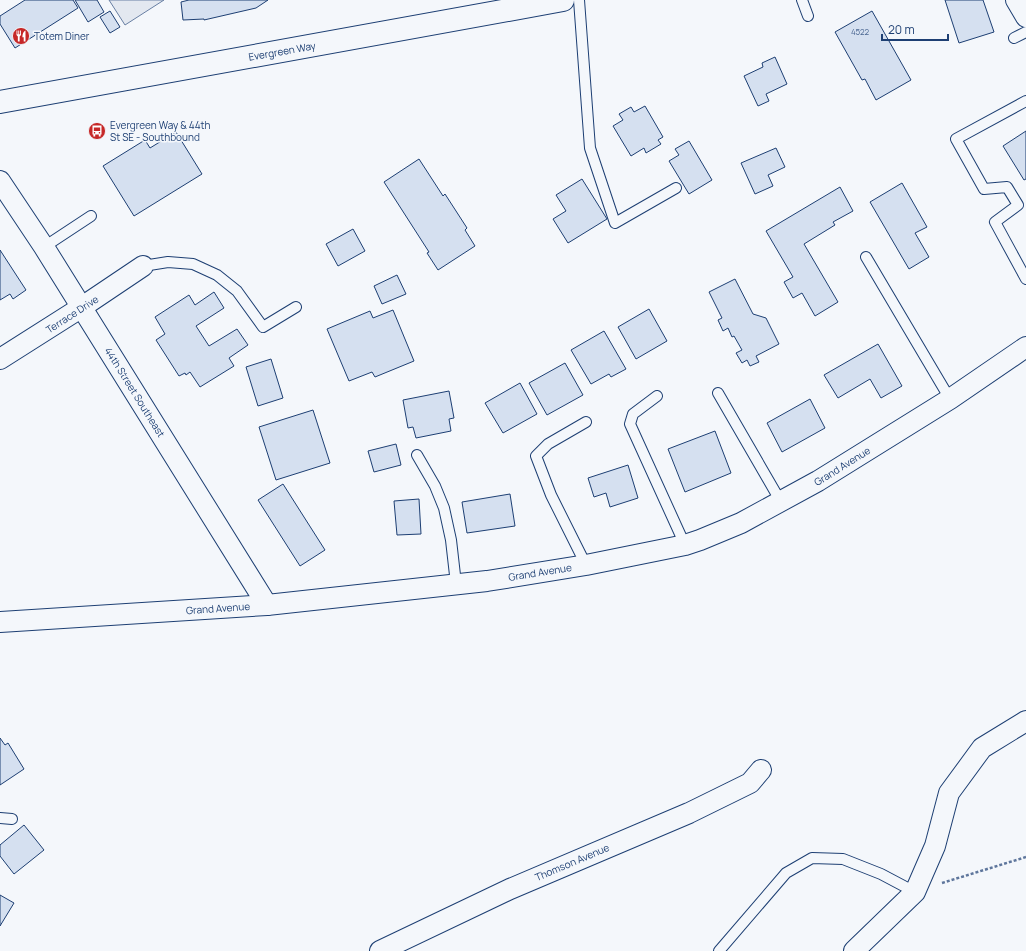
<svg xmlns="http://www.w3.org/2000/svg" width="1026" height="951" font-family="Manrope,sans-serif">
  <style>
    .parking { fill: #e3e8f0; stroke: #687fa3 }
    .building { fill: #d5e0f0; stroke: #1d3f73 }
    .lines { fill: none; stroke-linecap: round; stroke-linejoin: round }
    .service-casing { stroke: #1d3f73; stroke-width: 12 }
    .minor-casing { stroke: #1d3f73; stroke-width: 22 }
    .primary-casing { stroke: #1d3f73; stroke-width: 24 }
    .path { stroke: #5e769c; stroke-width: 2.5; stroke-dasharray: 3 2; stroke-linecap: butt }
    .service { stroke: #f4f7fb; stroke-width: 10 }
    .minor { stroke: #f4f7fb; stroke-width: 20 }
    .primary { stroke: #f4f7fb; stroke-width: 22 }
    .labels { text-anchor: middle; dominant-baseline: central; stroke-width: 3; stroke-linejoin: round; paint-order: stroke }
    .number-label { font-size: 8px; fill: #4b6792 }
    .poi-label { font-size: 10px; fill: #1d3f73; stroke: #f4f7fb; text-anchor: start }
    .street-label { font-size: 10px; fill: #1d3f73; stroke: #f4f7fb }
  </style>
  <rect width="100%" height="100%" fill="#f4f7fb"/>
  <path class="parking" d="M109,0H164L125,25Z"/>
  <g class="building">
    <path d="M25,0H73L78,8L15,48L0,24V16Z"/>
    <path d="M75,0H97L104,12L88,22Z"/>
    <path d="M189,0H268L256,8L204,20V19L183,20L181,2Z"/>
    <path d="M945,0H983L994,32L959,43Z"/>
    <path d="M110,11L120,27L110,33L100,17Z"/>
    <path d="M872,11L911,80L876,100L865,79L862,80L835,32Z"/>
    <path d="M775,57L787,84L766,94L769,101L758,106L744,76L763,67L762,63Z"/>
    <path d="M645,106L663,137L658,140L661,144L646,153L644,148L631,156L613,126L623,120L619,114L631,107L634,112Z"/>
    <path d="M1026,131V179L1024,180L1003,146Z"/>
    <path d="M176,132L202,174L134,216L103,166L145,140L150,148Z"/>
    <path d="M689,141L712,180L689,194L669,161L679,155L675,149Z"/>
    <path d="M776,148L785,167L768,175L773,186L755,194L741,163Z"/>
    <path d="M419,159L443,196L445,194L467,228L465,230L475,246L438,270L427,253L429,252L384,182Z"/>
    <path d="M582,179L607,219L568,243L553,219L566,211L556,195Z"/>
    <path d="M902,183L927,227L915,233L929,257L909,269L870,202Z"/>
    <path d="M840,187L853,211L833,222L835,225L804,244L838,302L815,316L802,293L793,298L784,282L793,277L766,231Z"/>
    <path d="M353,229L365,251L338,266L326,244Z"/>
    <path d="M0,250L26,290L13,299L10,294L0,300Z"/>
    <path d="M397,275L406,294L382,304L374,286Z"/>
    <path d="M735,279L753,314L766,318L779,344L756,356L759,362L750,366L747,360L742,363L736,353L742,350L734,336L732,337L728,328L723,331L718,320L722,318L709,292Z"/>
    <path d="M214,292L224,308L196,326L209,346L237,329L248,345L229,358L234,366L200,387L190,372L186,375L185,373L179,376L156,340L165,334L155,317L189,295L195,305Z"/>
    <path d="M649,309L667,341L636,359L618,327Z"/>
    <path d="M393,310L414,361L375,377L372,372L349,381L327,329L370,311L373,318Z"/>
    <path d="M604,331L626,369L611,377L609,374L591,384L571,350Z"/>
    <path d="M878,344L902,386L881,398L870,379L838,398L824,375Z"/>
    <path d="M271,359L283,398L258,406L246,367Z"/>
    <path d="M565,363L583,395L547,415L529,383Z"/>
    <path d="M520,383L537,414L503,433L485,403Z"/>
    <path d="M449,391L454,418L449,419L451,431L416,438L413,427L408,428L403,400Z"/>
    <path d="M810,399L825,428L782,452L767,423Z"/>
    <path d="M313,410L330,463L276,480L259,427Z"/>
    <path d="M715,431L731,473L685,492L668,449Z"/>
    <path d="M396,444L401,465L374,472L368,451Z"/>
    <path d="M628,465L638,498L610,507L606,493L594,497L588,478Z"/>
    <path d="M283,484L325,550L300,566L258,500Z"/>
    <path d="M510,494L515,526L467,533L462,502Z"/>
    <path d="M419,499L421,534L397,535L394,501Z"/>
    <path d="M0,738L5,745L8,743L24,769L0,785Z"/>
    <path d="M24,825L44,850L14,874L0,856V845Z"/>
    <path d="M0,895L14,903L0,926Z"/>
  </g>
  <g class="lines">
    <g class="service-casing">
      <g id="service">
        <path d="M579,0L590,148L615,223L676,188"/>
        <path d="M802,0L808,16"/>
        <path d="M1014,38L1026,32"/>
        <path d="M1026,101L956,139L984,189L1007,187L1018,205L995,222L1026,279"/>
        <path d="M44,247L91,216"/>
        <path d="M866,257L950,399"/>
        <path d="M143,266L168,262L193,264L217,275L237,291L263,327L296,307"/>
        <path d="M718,393L781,502"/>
        <path d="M657,396L633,414L630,424L685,545"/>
        <path d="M417,455L435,486L444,508L451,540L456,584"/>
        <path d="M586,565L551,495L536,456L548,444L586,422"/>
        <path d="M0,818L12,819"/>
        <path d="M719,951L786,873L812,858L843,859L881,874L915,892"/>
      </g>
    </g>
    <g class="minor-casing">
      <g id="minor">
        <path d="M1016,0L1026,17"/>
        <path d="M0,181L44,247L267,605"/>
        <path d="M0,359L82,307L143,266"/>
        <path d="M0,622L267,605L487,581L586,565L685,545L700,540L741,523L818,481L950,399L1026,347"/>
        <path d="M380,951L510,889L689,813L750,783L761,770"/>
        <path d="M854,951L915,892L935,846L949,793L982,748L1026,721"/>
      </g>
    </g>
    <g class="primary-casing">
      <path id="primary" d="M0,102L563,0"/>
    </g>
    <path class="path" d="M942,883L1026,857"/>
    <use href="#service" class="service"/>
    <use href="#minor" class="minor"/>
    <use href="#primary" class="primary"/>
  </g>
  <defs>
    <g id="restaurant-disc" transform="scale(0.9)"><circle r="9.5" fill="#c62828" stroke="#f4f7fb"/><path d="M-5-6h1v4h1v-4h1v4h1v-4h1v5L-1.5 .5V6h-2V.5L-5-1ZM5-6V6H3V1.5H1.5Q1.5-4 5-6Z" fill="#fff"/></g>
    <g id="bus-disc" transform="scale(0.9)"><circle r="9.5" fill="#c62828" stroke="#f4f7fb"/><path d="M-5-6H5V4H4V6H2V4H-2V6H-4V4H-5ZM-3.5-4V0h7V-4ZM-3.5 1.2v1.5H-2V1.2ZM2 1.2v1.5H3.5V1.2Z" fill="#fff"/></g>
  </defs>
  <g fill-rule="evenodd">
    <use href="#restaurant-disc" x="21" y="36"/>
    <use href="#bus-disc" x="97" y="131"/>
  </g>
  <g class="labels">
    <g class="number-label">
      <text x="860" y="31">4522</text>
    </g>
    <g class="poi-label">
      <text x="34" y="36">Totem Diner</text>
      <text x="110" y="125">Evergreen Way &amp; 44th<tspan x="110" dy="12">St SE - Southbound</tspan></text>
    </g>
    <g class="street-label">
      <text transform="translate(282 51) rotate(-10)">Evergreen Way</text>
      <text transform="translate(72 314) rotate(-33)">Terrace Drive</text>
      <text transform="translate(135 392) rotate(58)">44th Street Southeast</text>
      <text transform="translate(842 466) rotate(-32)">Grand Avenue</text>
      <text transform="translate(540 572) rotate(-9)">Grand Avenue</text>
      <text transform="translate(218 608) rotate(-4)">Grand Avenue</text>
      <text transform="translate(572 862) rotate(-23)">Thomson Avenue</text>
    </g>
  </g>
  <path d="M882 34v6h66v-6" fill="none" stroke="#1d3f73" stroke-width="2"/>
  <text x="888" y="34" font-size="12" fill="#1d3f73" stroke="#f4f7fb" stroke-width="3" paint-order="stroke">20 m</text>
</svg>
